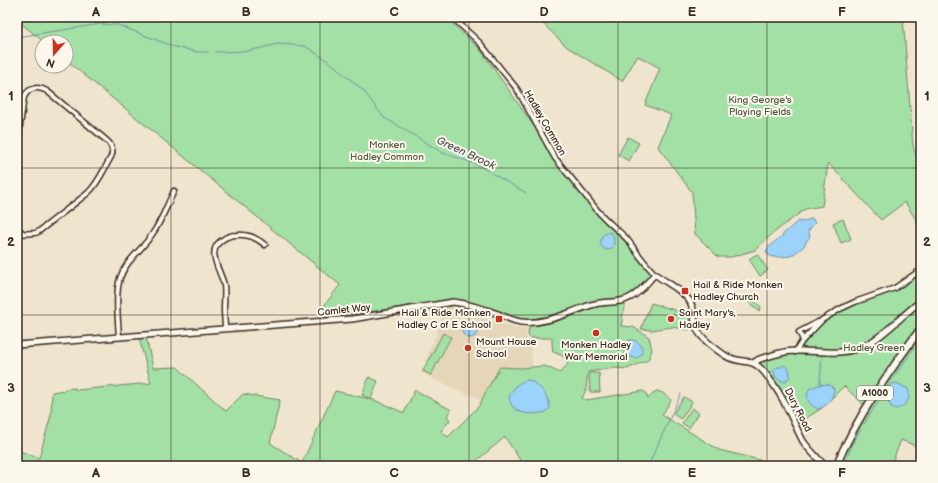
<svg xmlns="http://www.w3.org/2000/svg" width="938" height="483" font-family="'Balsamiq Sans',sans-serif">
  <style>
    .built { fill: #e6d6b9 }
    .green { fill: #a3e0a6; stroke: #6f8562 }
    .water { fill: #9bd3fb; stroke: #758fa3 }
    .lines { fill: none; stroke-linecap: round; stroke-linejoin: round }
    .stream { stroke: #758fa3; stroke-width: 1 }
    .minor-casing { stroke: #3b2a1e; stroke-width: 7 }
    .tertiary-casing { stroke: #3b2a1e; stroke-width: 8 }
    .primary-casing { stroke: #3b2a1e; stroke-width: 9 }
    .minor { stroke: #fbf7ec; stroke-width: 4 }
    .tertiary { stroke: #fbf7ec; stroke-width: 5 }
    .primary { stroke: #fbf7ec; stroke-width: 6 }
    .grid { fill: none; stroke: #3b2a1e; stroke-width: 1; stroke-opacity: 0.55 }
    .poi-dot { fill: #c8321e; stroke: #fbf7ec; stroke-width: 1.5 }
    .labels { text-anchor: middle; dominant-baseline: central; stroke-width: 4; stroke-linejoin: round; paint-order: stroke }
    .shield { fill: #fbf7ec; stroke: #75685c; stroke-width: 1 }
    .shield-label { font-size: 9px; font-weight: bold; fill: #3b2a1e }
    .park-label { font-size: 10px; fill: #555840; stroke: #fbf7ec }
    .street-label { font-size: 10px; fill: #3b2a1e; stroke: #fbf7ec }
    .poi-label { font-size: 10px; fill: #3b2a1e; stroke: #fbf7ec; text-anchor: start }
    .water-label { font-size: 11px; font-style: italic; fill: #535455; stroke: #fbf7ec }
    .neatline { fill: none; stroke: #3b2a1e; stroke-width: 1.5 }
    .grid-label { font-size: 13px; text-anchor: middle; font-weight: bold; fill: #3b2a1e }
  </style>
  <rect width="100%" height="100%" fill="#efe4ce"/>
  <filter id="ink" filterUnits="userSpaceOnUse"><feTurbulence type="fractalNoise" baseFrequency=".025" numOctaves="2"/><feDisplacementMap in="SourceGraphic" scale="8" xChannelSelector="R" yChannelSelector="G"/><feConvolveMatrix kernelMatrix="1 2 1 2 8 2 1 2 1" color-interpolation-filters="sRGB"/></filter>
  <g filter="url(#ink)">
    <path class="built" d="M452,305L514,328H526L527,340L531,341L532,367L520,368L500,367L482,401L476,397L466,394L421,373L446,307Z"/>
    <g class="green">
      <path d="M17,17H445L480,49L580,192L597,214L619,234L651,274L640,287L628,297L552,317L536,320H525L518,319L486,308L453,299L383,310L324,317L323,307L340,285L66,60V42H44L17,20Z"/>
      <path d="M536,17H903L913,146L921,171V228L905,202L881,220L828,163L822,206L805,209L772,234L755,250L731,257H718L695,234L692,192L658,147L671,115L645,105L660,68L638,56L622,81L567,47Z"/>
      <path d="M628,137L639,143L629,161L618,155Z"/>
      <path d="M843,219L851,239L841,243L833,223Z"/>
      <path d="M757,254L768,270L760,276L749,259Z"/>
      <path d="M921,272V448L901,440L891,465L894,466H840C848,445 857,426 869,408L863,404L844,386L822,408L797,424L760,363V361L781,355L795,353C813,327 833,312 863,301C874,297 885,295 895,290C905,285 913,278 921,272Z"/>
      <path d="M750,297L761,307L759,311L747,301Z"/>
      <path d="M625,303L621,326L633,327L649,337L652,350L648,360L627,369L615,368L588,372L586,390L582,398L586,400L643,391L646,393L648,399L656,391C662,391 666,396 671,400L662,415L719,450L764,461V466H524L505,437L470,466H17V450L39,458L51,415L52,392L65,390V389L75,388L76,390L151,383L139,338L146,337L153,368L177,367L226,411L243,394L280,400L270,443L302,463L335,391L374,400L404,413L415,390L451,410L447,416L450,420L441,431L448,437L479,406L485,393L500,367L520,368L545,366L560,373L568,364L563,356L553,352L552,344V338H530L528,335L529,326L549,323L567,318L596,307Z"/>
      <path d="M651,303L678,311L690,312L689,330L672,327L652,330L641,329Z"/>
      <path d="M443,333L451,337L431,375L423,371Z"/>
      <path d="M589,373H599L600,392H590Z"/>
      <path d="M369,377L378,381L371,399L362,395Z"/>
      <path d="M684,397L692,402L681,419L673,414Z"/>
      <path d="M692,408L699,413L689,428L682,423Z"/>
    </g>
    <g class="water">
      <path d="M812,218L815,223L808,231L810,236L803,247L791,256L781,257H772L766,253L767,249L779,238L782,237L783,234L798,221L803,222Z"/>
      <path d="M610,232L613,235L614,243L612,248L607,250C598,247 600,240 604,234Z"/>
      <circle cx="470" cy="330" r="8"/>
      <path d="M630,340C632,340 634,340 636,341C644,344 644,356 636,358C633,358 629,356 626,355L623,350L624,345Z"/>
      <path d="M784,365L789,369L790,376L785,382L778,379L775,376L774,370L777,367H781Z"/>
      <path d="M529,380C541,386 548,395 550,408L546,412C536,414 522,416 513,407C511,405 510,401 509,398C512,389 518,381 529,380Z"/>
      <path d="M897,383L908,389C912,399 906,405 897,409L891,407C886,397 887,394 891,384Z"/>
      <path d="M827,384L830,385L834,389C833,399 828,406 818,409C808,404 805,399 809,389L818,385Z"/>
    </g>
    <g class="lines">
      <g class="stream">
        <path d="M17,37L101,24L118,25L172,46L197,52H208"/>
        <path d="M215,52L248,51L278,44L305,46L331,63L364,91L384,118L392,122L443,153L474,163L526,193"/>
        <path d="M820,384L822,355"/>
        <path d="M864,424L887,387L921,338"/>
        <path d="M648,466L681,394"/>
        <path d="M844,466L852,445L861,429"/>
      </g>
      <g class="minor-casing">
        <g id="minor">
          <path d="M452,17L480,43L517,89L555,158L597,210C606,221 617,229 627,239C636,251 644,263 655,274"/>
          <path d="M17,147L24,97C29,87 38,86 47,91L106,140C112,145 114,150 111,157C104,169 98,184 88,193L38,232L35,233L17,234"/>
          <path d="M17,228L23,233"/>
          <path d="M225,328C225,322 224,316 224,310C224,302 225,293 224,285C221,271 205,251 222,240C226,237 232,235 237,235C248,234 257,238 265,245"/>
          <path d="M119,337C118,320 115,294 120,278C126,260 143,249 153,233C162,220 167,205 174,191"/>
          <path d="M803,340L799,332L818,322"/>
          <path d="M795,352L803,340L822,320L840,309L855,302L895,288L921,270"/>
        </g>
      </g>
      <g class="tertiary-casing">
        <g id="tertiary">
          <path d="M17,345L352,319L453,302C469,304 484,309 498,314C506,317 513,321 521,322C535,324 556,318 569,313C578,310 586,306 595,304C607,301 620,304 631,297C641,292 648,281 655,274C666,283 680,288 689,300C695,308 693,320 697,329C701,339 717,350 726,356C734,361 741,360 749,362C757,363 763,370 768,377C775,386 782,397 787,408C793,419 797,430 803,441C809,450 818,458 825,466"/>
          <path d="M754,363C757,359 762,358 767,357C773,355 779,353 785,352C802,349 822,353 840,352C875,350 895,320 921,301"/>
        </g>
      </g>
      <g class="primary-casing">
        <path id="primary" d="M836,466C857,416 889,372 921,328"/>
      </g>
      <use href="#minor" class="minor"/>
      <use href="#tertiary" class="tertiary"/>
      <use href="#primary" class="primary"/>
    </g>
  </g>
  <path class="grid" d="M171,17V466M320,17V466M469,17V466M618,17V466M767,17V466M17,168H921M17,315H921"/>
  <g class="poi-dot">
    <rect x="681" y="287" width="8" height="8" rx="2"/>
    <rect x="495" y="315" width="8" height="8" rx="2"/>
    <circle cx="671" cy="319" r="4"/>
    <circle cx="596" cy="333" r="4"/>
    <circle cx="468" cy="348" r="4"/>
  </g>
  <g class="labels">
    <rect class="shield" x="857" y="386" width="36" height="14" rx="3"/>
    <g class="shield-label">
      <text x="875" y="393">A1000</text>
    </g>
    <g class="park-label">
      <text x="760" y="100">King George's<tspan x="760" dy="12">Playing Fields</tspan></text>
      <text x="387" y="145">Monken<tspan x="387" dy="12">Hadley Common</tspan></text>
      <text x="874" y="348">Hadley Green</text>
    </g>
    <g class="street-label">
      <text transform="translate(545 123) rotate(60)">Hadley Common</text>
      <text transform="translate(344 310) rotate(-6)">Camlet Way</text>
      <text transform="translate(798 410) rotate(63)">Dury Road</text>
    </g>
    <g class="poi-label">
      <text x="693" y="285">Hail &amp; Ride Monken<tspan x="693" dy="12">Hadley Church</tspan></text>
      <text x="491" y="313" text-anchor="end">Hail &amp; Ride Monken<tspan x="491" dy="12">Hadley C of E School</tspan></text>
      <text x="679" y="313">Saint Mary's,<tspan x="679" dy="12">Hadley</tspan></text>
      <text x="476" y="342">Mount House<tspan x="476" dy="12">School</tspan></text>
      <text x="596" y="345" text-anchor="middle">Monken Hadley<tspan x="596" dy="12">War Memorial</tspan></text>
    </g>
    <g class="water-label">
      <text transform="translate(466 153) rotate(25)">Green Brook</text>
    </g>
  </g>
  <rect width="938" height="483" fill="none" stroke="#fbf7ec" stroke-width="44"/>
  <g transform="translate(54 54) rotate(200)"><circle r="19" fill="#fbf7ec" stroke="#aea59a"/>
  <path d="M0-3L7 15L0 10L-7 15Z" fill="#c8321e"/>
  <text y="-6" font-size="11" font-weight="bold" text-anchor="middle" fill="#3b2a1e">N</text>
  </g>
  <rect x="22" y="22" width="894" height="439" class="neatline"/>
  <g class="grid-label">
    <text x="96" y="16">A</text>
    <text x="246" y="16">B</text>
    <text x="394" y="16">C</text>
    <text x="544" y="16">D</text>
    <text x="692" y="16">E</text>
    <text x="842" y="16">F</text>
    <text x="11" y="100">1</text>
    <text x="927" y="100">1</text>
    <text x="11" y="246">2</text>
    <text x="927" y="246">2</text>
    <text x="11" y="392">3</text>
    <text x="927" y="392">3</text>
    <text x="96" y="477">A</text>
    <text x="246" y="477">B</text>
    <text x="394" y="477">C</text>
    <text x="544" y="477">D</text>
    <text x="692" y="477">E</text>
    <text x="842" y="477">F</text>
  </g>
</svg>
